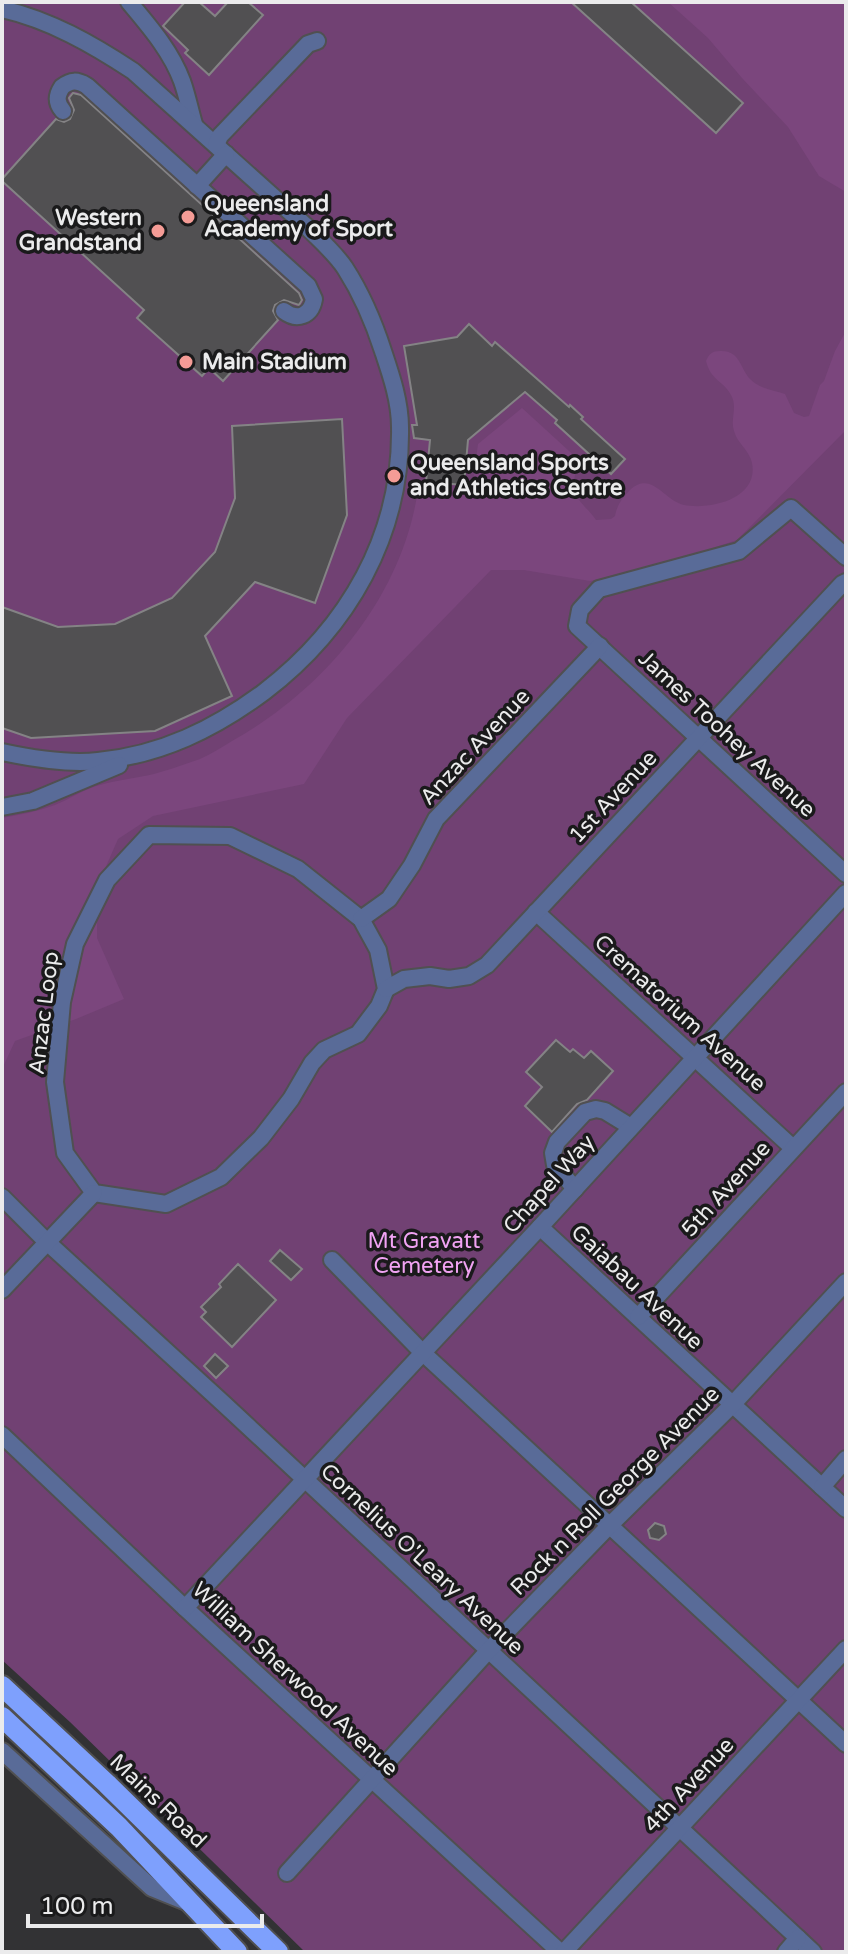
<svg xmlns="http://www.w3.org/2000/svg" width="848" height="1954" font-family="'Varela Round',sans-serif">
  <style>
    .green { fill: #714173 }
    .forest { fill: #7b467d }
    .building { fill: #515052; stroke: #848385; stroke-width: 2 }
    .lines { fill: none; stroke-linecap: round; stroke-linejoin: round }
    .minor-casing { stroke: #505051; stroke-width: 20 }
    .major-casing { stroke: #505051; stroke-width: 24 }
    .minor { stroke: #596b98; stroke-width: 16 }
    .major { stroke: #7ea0fd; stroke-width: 20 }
    .poi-dot { fill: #f59c96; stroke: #1a1a1b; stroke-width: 3 }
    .labels { text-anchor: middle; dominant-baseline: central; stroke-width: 7; stroke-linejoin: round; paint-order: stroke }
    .poi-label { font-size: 22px; font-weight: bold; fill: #ebebec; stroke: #1a1a1b; text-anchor: start }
    .street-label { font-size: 22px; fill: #ebebec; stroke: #1a1a1b }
    .park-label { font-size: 22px; fill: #f1a3f3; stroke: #1a1a1b }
  </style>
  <rect width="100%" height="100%" fill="#323234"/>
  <path class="green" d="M2,2H707L846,131V1952H305L70,1722L2,1660Z"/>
  <g class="forest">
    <path d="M668,2H846V192L819,176L788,127L742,78L708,38Z"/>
    <path d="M846,331V430L737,540L658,566L590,581L524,570H491L347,718L304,784L153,816L118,839L97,887V938L124,999L76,1019L15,1041L2,1069V818C20,815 38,811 55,805C70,799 84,789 100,785C117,780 136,778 154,774C169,770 185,764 200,759C211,754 222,747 232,741C325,689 402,597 418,490L468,494L472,489L478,444L522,408L580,461C578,467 575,473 574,480C571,499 587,506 596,520L611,519L615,516C617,505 622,498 630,490C652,470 664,501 684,505C710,510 759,499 752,463C750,451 737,443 734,431C730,419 738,407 731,395C723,380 711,381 706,361C709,354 712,351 720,351C740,350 740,368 750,379C760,389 773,390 785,394L794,413L804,417L809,416L820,385L824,381L835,351Z"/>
  </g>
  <g class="building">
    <path d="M185,2H199L215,16L228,2H248L263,15L209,75L185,53L188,50L163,26Z"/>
    <path d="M571,2H631L743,103L716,133Z"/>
    <path d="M73,93L81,95L299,293L302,300L299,305L284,300L275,305L273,311L278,320L223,381L209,368L202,376L137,318L144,310L2,181V179L56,119L64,122L70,119L74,110L69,98Z"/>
    <path d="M469,324L492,346L495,342L569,407L570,405L583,417L581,419L625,459L611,474L555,423L557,420L525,392L468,440L464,485L426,482L430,440L414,438L412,425H417L404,346L457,337Z"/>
    <path d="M342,419L347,515L315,603L255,582L205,636L232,696L155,731L31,738L2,728V607L58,627L115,624L172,598L215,552L235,498L232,426Z"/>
    <path d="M556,1040L570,1052L573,1049L584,1058L591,1051L613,1071L587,1100L577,1104L552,1132L525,1106L542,1087L526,1072Z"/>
    <path d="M280,1250L302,1269L291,1280L270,1261Z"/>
    <path d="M238,1264L276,1300L232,1347L201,1317L206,1312L201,1307L221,1287L219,1284Z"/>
    <path d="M215,1354L228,1366L216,1378L204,1366Z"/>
    <path d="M655,1523L664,1526L666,1534L659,1540L650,1538L648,1530Z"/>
  </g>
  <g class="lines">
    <g class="minor-casing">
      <g id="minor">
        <path d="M129,2C149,26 171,51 182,81C187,95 190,110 194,124"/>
        <path d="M2,9C50,20 92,44 133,71L308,228C321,241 335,253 345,268C361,293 374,323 383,351C391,375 400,401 400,427C402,535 348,628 264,692C214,729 161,755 98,761C70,764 30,758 2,752"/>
        <path d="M63,111C56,103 56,96 62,87C71,80 77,80 87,86L308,286L314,299C311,316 297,321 284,311"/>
        <path d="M216,145L220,136L308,44L317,41"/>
        <path d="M197,186L226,154"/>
        <path d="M846,557L791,508L739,551L599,589L580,610L577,626L846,874"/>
        <path d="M2,807L33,801L119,765"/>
        <path d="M149,835L230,836L298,869L361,919L378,950L386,989L379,1006L358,1034L324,1050L312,1063L291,1099L261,1138L221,1177L166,1204L94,1193L65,1153L55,1082L62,1002L75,944L107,880Z"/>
        <path d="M536,912L793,1148"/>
        <path d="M361,919L389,899L412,865L436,819L600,646"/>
        <path d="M386,989L404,979L430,976L449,979L469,976L487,965L842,584L846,582"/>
        <path d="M575,1189L555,1165L553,1153L557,1142L585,1112L596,1109L605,1111L631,1127"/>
        <path d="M2,1197L47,1242L224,1404L813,1952"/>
        <path d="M540,1227L846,1509"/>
        <path d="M332,1260L423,1353L846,1744"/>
        <path d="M2,1290L94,1193"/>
        <path d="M638,1317L846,1092"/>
        <path d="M2,1435L185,1608L560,1952"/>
        <path d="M822,1487L846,1459"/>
        <path d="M185,1608L540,1227L846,893"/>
        <path d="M2,1751L152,1888L189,1903"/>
        <path d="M287,1873L488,1651L610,1525L732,1405L846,1282"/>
        <path d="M564,1952L846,1649"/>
        <path d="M786,1952L798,1938"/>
      </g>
    </g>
    <g class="major-casing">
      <g id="major">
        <path d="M2,1686L107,1784L278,1952"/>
        <path d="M2,1717L119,1827L237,1952"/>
      </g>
    </g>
    <use href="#minor" class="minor"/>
    <use href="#major" class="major"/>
  </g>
  <g class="poi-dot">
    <circle cx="188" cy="217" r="8"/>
    <circle cx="158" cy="231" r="8"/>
    <circle cx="186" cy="362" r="8"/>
    <circle cx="394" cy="476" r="8"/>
  </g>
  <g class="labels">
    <g class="poi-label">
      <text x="204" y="204">Queensland<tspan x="204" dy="25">Academy of Sport</tspan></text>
      <text x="142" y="218" text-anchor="end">Western<tspan x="142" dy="25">Grandstand</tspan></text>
      <text x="202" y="362">Main Stadium</text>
      <text x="410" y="463">Queensland Sports<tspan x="410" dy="25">and Athletics Centre</tspan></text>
    </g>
    <g class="street-label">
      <text transform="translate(727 734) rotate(43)">James Toohey Avenue</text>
      <text transform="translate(475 747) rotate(-47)">Anzac Avenue</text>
      <text transform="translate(613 797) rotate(-47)">1st Avenue</text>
      <text transform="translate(44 1013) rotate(-83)">Anzac Loop</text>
      <text transform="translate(680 1013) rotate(42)">Crematorium Avenue</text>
      <text transform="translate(549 1184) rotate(-48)">Chapel Way</text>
      <text transform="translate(726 1189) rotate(-48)">5th Avenue</text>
      <text transform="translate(637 1287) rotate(43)">Gaiabau Avenue</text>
      <text transform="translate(615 1491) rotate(-45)">Rock n Roll George Avenue</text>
      <text transform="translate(422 1559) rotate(43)">Cornelius O'Leary Avenue</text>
      <text transform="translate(295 1679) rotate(43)">William Sherwood Avenue</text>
      <text transform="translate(689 1785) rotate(-47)">4th Avenue</text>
      <text transform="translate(158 1801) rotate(44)">Mains Road</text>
    </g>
    <g class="park-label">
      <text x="424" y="1241">Mt Gravatt<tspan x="424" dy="25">Cemetery</tspan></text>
    </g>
  </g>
  <rect width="848" height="1954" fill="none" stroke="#ebebec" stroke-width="8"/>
  <path d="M28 1914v12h234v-12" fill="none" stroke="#ebebec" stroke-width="4"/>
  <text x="40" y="1914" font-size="24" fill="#ebebec" stroke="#1a1a1b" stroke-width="6" paint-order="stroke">100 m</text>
</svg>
